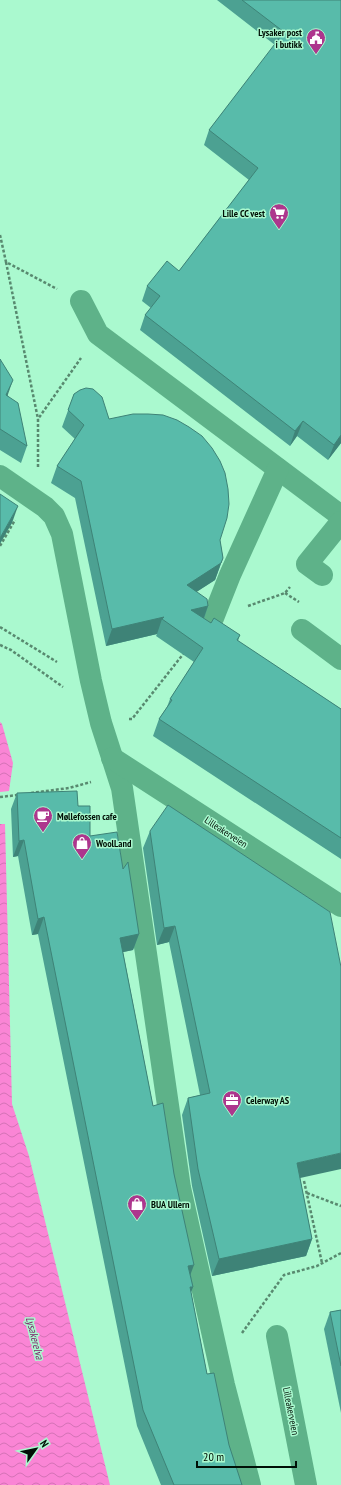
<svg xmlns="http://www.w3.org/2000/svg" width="341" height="1485" font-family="'PT Sans Narrow',sans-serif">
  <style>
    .water { fill: url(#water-waves) }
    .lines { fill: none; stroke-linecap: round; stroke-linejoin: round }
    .path { stroke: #58896f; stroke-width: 2.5; stroke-dasharray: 3 2; stroke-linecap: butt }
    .minor { stroke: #5eb289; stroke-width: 22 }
    .wall { fill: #4ca192 }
    .shaded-wall { fill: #3e8377 }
    .building { fill: #58bbaa; stroke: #3e8377 }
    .labels { text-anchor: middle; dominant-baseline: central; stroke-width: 3; stroke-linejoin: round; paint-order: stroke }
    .poi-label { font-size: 10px; font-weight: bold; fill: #001006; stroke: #aaf9cf; text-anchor: start }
    .street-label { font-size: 10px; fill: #001006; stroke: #aaf9cf }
    .water-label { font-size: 11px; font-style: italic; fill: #7e1665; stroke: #aaf9cf }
  </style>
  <defs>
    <pattern id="water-waves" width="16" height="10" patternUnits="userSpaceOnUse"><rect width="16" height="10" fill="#fa85d5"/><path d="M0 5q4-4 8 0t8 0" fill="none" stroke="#d472b5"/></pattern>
  </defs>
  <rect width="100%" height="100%" fill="#aaf9cf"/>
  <g class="water">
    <path d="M0,722L2,724L13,763L9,791L0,792Z"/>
    <path d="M0,824H5L12,1104L29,1156L110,1485H0Z"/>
  </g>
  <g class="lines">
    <g class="path">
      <path d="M0,235L6,262L57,289"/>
      <path d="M6,262L38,419"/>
      <path d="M38,467V419L81,358"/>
      <path d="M0,546L15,520"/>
      <path d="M285,593L299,602"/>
      <path d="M248,606L285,593L290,587"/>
      <path d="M0,627L57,662"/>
      <path d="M0,645L11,650L63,687"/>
      <path d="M129,719H132L184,653"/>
      <path d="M31,793L69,788L91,782"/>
      <path d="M0,797L18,795"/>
      <path d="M304,1181L322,1263"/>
      <path d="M307,1193L341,1206"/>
      <path d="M242,1333L284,1275L317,1266L341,1253"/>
    </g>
    <g class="minor">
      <path d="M81,301L98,334L341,516"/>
      <path d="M0,476L45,507L54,516L62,534L91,681L101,723L122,788L180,1188L224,1385L250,1485"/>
      <path d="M322,575L307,564L341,522"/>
      <path d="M213,618L230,575L278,469"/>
      <path d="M302,630L341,659"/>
      <path d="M112,758L341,906"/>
      <path d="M277,1336L306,1485"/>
    </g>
  </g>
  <g class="wall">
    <path d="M217,0H341V443L328,460L297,436L290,446L140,330L145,315L151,308L142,301L147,286L179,271L249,180L204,145L209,130L275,45Z"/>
    <path d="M0,359L8,396L27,446L21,463L0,450Z"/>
    <path d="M74,394L109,419L220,540L223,558L215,580L196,592L208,606L204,619L211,623L240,635L238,641L341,709V859L153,736L159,719L167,707L170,699L194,662L156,636L157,634L106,646L75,498L51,483L57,466L75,439L62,427Z"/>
    <path d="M17,793L78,806L90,836L123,869L139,934L133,950L123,952L153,1106L174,1174L193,1287L191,1292L207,1374L229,1445L242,1485H161L137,1426L38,934L32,935L18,856L13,857L11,809Z"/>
    <path d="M150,831L300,1178L312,1239L306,1256L212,1276L192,1186L182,1115L188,1098L200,1095L169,942L157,945L143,848Z"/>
    <path d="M341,1310V1413L324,1329L330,1312Z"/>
  </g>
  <g class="shaded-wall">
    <path d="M13,380L7,397L6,395Z"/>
    <path d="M303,421L297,436L290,446L295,431Z"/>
    <path d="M341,435V443L328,460L334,445Z"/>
    <path d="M18,506L12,523L0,544V538Z"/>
    <path d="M223,558L215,580L181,602L187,585Z"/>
    <path d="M208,606L202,623L191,610Z"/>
    <path d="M164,617L162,619L157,634L106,646L112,629Z"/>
    <path d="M24,840L18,856L13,857L19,841Z"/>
    <path d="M44,917L38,934L32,935L38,919Z"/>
    <path d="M175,926L169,942L157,945L164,928Z"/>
    <path d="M139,934L133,950L114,954L120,938Z"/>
    <path d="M341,1153V1169L291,1180L297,1163Z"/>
    <path d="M312,1239L306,1256L212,1276L219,1259Z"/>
    <path d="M194,1265L188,1281V1266Z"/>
    <path d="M190,1287H193L187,1303Z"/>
  </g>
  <g class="building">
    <path d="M242,0H341V435L334,445L303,421L295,431L145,315L160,296L147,286L167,261L179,271L258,168L209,130L284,32Z"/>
    <path d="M0,359L13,380L6,395L18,403L27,446L0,429Z"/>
    <path d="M86,388L93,389L102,397L109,419L133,414H148L163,415L177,420L189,427L202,436L212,448L220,461L225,473L228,489L229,504L227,518L220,540L223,558L221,563L187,585L207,599L208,606L191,610L211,623L214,618L240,635L237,640L341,709V838L159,719L172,700L170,699L203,648L162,619L164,617L112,629L81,481L57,466L84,425L68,410L74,394L80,390Z"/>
    <path d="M0,494L18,506L0,538Z"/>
    <path d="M77,791L78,806H90V836L117,832L123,869L128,862L139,934L120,938L153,1106L163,1103L174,1174L194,1265L188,1266L193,1287H190L207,1374L214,1373L229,1445L242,1485H174L143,1410L44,917L38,919L24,840L19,841L17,793Z"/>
    <path d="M168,805L330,912L341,967V1153L297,1163L312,1239L219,1259L198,1169L188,1098L210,1093L175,926L164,928L150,831Z"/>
    <path d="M341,1310V1366L330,1312Z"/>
  </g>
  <defs>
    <g id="civic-pin" transform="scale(1)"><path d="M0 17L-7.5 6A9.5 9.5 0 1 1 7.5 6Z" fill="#ad368d" stroke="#aaf9cf"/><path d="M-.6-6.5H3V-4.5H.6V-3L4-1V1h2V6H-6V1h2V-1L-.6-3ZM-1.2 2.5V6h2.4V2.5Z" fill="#fff"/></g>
    <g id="supermarket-pin" transform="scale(1)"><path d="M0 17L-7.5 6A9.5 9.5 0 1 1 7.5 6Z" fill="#ad368d" stroke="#aaf9cf"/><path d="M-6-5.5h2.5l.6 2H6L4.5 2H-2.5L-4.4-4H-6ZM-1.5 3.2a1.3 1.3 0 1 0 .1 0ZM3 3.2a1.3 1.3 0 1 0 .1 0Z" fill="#fff"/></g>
    <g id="cafe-pin" transform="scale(1)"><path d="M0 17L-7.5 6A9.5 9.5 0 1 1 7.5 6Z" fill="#ad368d" stroke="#aaf9cf"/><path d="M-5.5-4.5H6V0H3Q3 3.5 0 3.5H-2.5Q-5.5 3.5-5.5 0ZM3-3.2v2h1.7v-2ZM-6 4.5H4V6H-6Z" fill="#fff"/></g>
    <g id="shop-pin" transform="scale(1)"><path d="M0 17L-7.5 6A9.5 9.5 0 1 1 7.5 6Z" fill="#ad368d" stroke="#aaf9cf"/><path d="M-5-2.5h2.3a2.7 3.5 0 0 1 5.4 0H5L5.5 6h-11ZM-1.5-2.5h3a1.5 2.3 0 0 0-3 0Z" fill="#fff"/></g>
    <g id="office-pin" transform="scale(1)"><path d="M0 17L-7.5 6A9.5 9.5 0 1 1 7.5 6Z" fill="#ad368d" stroke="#aaf9cf"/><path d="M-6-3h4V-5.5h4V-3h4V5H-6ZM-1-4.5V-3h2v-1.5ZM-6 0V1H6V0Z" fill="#fff"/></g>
  </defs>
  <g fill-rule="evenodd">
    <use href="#civic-pin" x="316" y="38"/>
    <use href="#supermarket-pin" x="279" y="213"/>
    <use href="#cafe-pin" x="43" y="816"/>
    <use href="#shop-pin" x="82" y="843"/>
    <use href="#office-pin" x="232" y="1100"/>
    <use href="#shop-pin" x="137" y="1204"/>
  </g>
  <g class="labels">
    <g class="poi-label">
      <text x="302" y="32" text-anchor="end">Lysaker post<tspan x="302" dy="12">i butikk</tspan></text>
      <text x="265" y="213" text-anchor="end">Lille CC vest</text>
      <text x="57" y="816">Møllefossen cafe</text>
      <text x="96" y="843">WoolLand</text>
      <text x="246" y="1100">Celerway AS</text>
      <text x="151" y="1204">BUA Ullern</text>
    </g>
    <g class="street-label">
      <text transform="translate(226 832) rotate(33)">Lilleakerveien</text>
      <text transform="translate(291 1411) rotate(79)">Lilleakerveien</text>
    </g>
    <g class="water-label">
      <text transform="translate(35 1338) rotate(76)">Lysakerelva</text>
    </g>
  </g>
  <g transform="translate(36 1449) rotate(57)" stroke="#aaf9cf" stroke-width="3" paint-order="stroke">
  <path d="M0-3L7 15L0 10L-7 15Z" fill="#001006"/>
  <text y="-6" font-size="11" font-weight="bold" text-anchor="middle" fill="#001006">N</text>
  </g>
  <path d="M197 1461v6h99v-6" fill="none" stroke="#001006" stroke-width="2"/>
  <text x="203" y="1461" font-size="12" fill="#001006" stroke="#aaf9cf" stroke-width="3" paint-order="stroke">20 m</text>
</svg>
